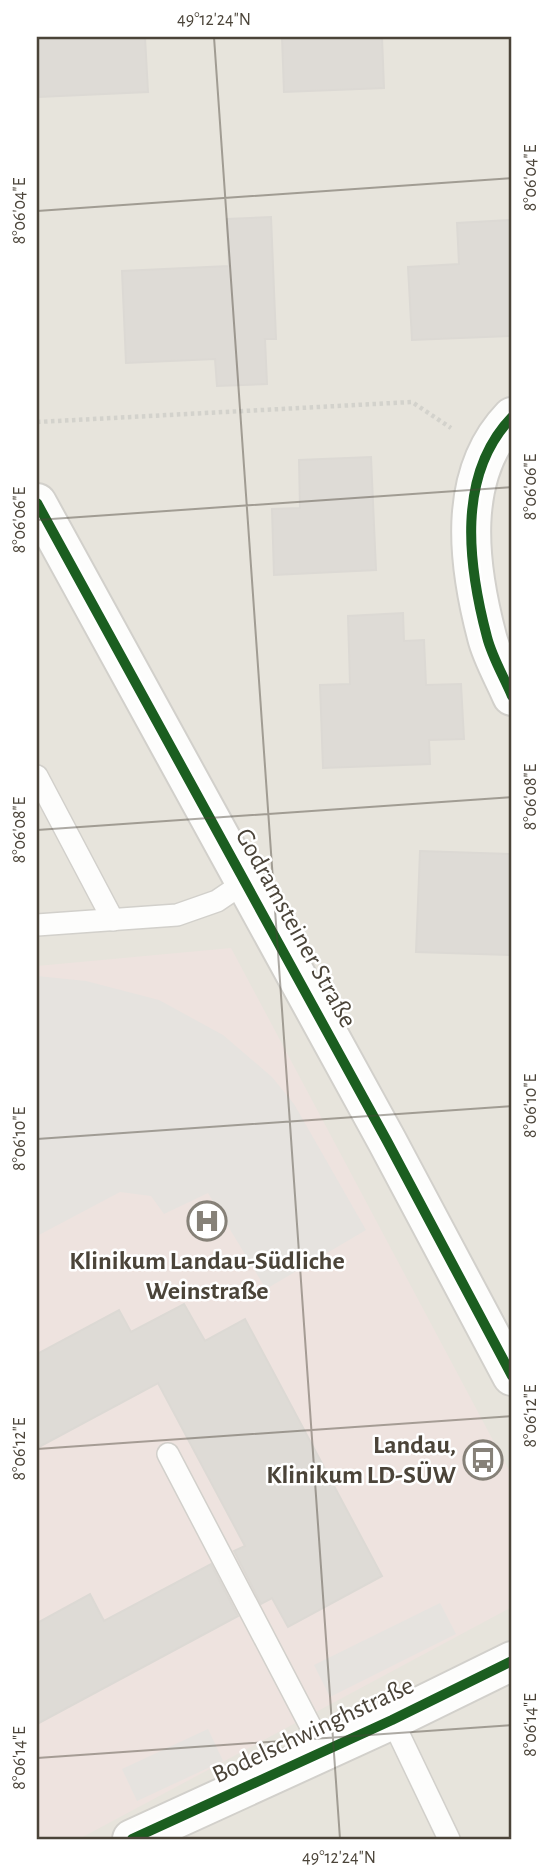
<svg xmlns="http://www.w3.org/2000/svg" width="549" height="1876" font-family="'Alegreya Sans',sans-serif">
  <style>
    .residential { fill: #e7e4dc }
    .medical { fill: #eee3df }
    .parking { fill: #e6e3df }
    .building { fill: #dedbd6; stroke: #dcd9d4; stroke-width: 2 }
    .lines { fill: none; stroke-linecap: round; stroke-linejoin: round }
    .service-casing { stroke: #d2d0cb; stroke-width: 24 }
    .minor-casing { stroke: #d2d0cb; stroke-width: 42 }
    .tertiary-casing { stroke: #d2d0cb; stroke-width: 42 }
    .path { stroke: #d3d2cc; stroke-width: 4.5; stroke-dasharray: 3.5 3.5; stroke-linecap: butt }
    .service { stroke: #fdfdfc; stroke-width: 21 }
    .minor { stroke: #fdfdfc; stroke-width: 38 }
    .tertiary { stroke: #fdfdfc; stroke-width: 38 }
    .cycleway-casing { stroke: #fff; stroke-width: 15 }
    .cycleway { stroke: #1b5e20; stroke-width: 10 }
    .ticks { fill: none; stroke: #4b4439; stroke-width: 2; stroke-opacity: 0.45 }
    .labels { text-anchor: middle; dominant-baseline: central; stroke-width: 5; stroke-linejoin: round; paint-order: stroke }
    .street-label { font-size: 26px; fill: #4b4439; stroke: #fff }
    .poi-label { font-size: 26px; font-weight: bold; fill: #4b4439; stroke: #fff }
    .neatline { fill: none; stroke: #4b4439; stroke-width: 2.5 }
    .ticks-label { font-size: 18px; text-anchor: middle; fill: #4b4439 }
  </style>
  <rect width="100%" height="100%" fill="#f4f2ee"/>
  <rect class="residential" x="37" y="37" width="475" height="1802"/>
  <path class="medical" d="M231,948L512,1476V1607L79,1839H37V966Z"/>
  <g class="parking">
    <path d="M37,976L86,981L159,1000L223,1035L272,1077L294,1104L366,1230L266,1289L208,1193L164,1214L151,1196L120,1192L37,1236Z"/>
    <path d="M440,1603L456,1634L330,1697L314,1665Z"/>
    <path d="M208,1729L223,1761L137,1801L122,1769Z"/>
  </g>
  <g class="building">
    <path d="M37,37H145L148,92L39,97Z"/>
    <path d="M282,37H382L384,88L284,92Z"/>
    <path d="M271,217L276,339H265L267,384L217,386L215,359L126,363L122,271L229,266L227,219Z"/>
    <path d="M512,220V336L412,340L408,267L459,264L457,223Z"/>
    <path d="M371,457L376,570L274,575L272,509L300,508L299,460Z"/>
    <path d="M403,613L404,641L424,640L426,685L461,684L464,739L429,740L430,764L323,768L320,685L350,684L348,616Z"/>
    <path d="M420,851L512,854V955L416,952Z"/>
    <path d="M184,1304L205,1341L245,1319L382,1576L288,1627L272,1598L261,1604L234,1551L245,1546L158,1383L37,1448V1354L119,1310L131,1332Z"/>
    <path d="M211,1564L238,1616L37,1724V1623L90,1594L104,1621Z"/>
  </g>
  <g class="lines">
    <g class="service-casing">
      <g id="service">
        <path d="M37,776L113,920"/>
        <path d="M37,925L177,915L217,901L245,882"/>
        <path d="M168,1454L323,1750"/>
        <path d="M392,1720L449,1839"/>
      </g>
    </g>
    <g class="minor-casing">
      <g id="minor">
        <path d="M512,417C456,475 468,565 487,637C492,657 504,677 512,696"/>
        <path d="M132,1839L392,1720L512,1661"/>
      </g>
    </g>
    <g class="tertiary-casing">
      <path id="tertiary" d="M37,503L387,1141L512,1376"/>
    </g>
    <path class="path" d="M37,422L412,402L451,428"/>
    <use href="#service" class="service"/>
    <use href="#minor" class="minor"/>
    <use href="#tertiary" class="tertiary"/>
    <g class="cycleway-casing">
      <g id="cycleway">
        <path d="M512,417C456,475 468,565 487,637C492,657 504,677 512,696"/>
        <path d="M37,503L387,1141L512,1376"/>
        <path d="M132,1839L392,1720L512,1661"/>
      </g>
    </g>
    <use href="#cycleway" class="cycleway"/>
  </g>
  <path class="ticks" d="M214,37L340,1839M37,211L512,178M37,520L512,487M37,830L512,797M37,1139L512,1106M37,1449L512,1416M37,1758L512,1725"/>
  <defs>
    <g id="hospital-ring" transform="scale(2.0125)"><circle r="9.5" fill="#fff" stroke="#868178" stroke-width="1.5"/><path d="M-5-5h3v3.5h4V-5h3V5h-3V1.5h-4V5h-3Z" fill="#868178"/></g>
    <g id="bus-ring" transform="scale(2.0125)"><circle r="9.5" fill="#fff" stroke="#868178" stroke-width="1.5"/><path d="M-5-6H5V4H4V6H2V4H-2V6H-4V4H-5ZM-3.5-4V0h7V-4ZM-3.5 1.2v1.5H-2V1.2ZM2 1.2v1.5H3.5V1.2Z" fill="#868178"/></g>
  </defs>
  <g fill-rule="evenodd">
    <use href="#hospital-ring" x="207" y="1221"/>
    <use href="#bus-ring" x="483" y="1460"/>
  </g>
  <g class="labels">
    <g class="street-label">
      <text transform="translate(296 928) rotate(61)">Godramsteiner Straße</text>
      <text transform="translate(313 1730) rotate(-25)">Bodelschwinghstraße</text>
    </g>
    <g class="poi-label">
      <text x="207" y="1261">Klinikum Landau-Südliche<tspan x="207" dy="30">Weinstraße</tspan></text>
      <text x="456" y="1445" text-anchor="end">Landau,<tspan x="456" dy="30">Klinikum LD-SÜW</tspan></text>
    </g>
  </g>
  <rect width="549" height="1876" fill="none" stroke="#ffffff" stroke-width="77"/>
  <rect x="38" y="38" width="472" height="1800" class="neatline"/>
  <g class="ticks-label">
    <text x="214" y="25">49°12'24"N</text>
    <text transform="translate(530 178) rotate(-90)" y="6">8°06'04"E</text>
    <text transform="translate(19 211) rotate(-90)" y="6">8°06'04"E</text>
    <text transform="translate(530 487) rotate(-90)" y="6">8°06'06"E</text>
    <text transform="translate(19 520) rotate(-90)" y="6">8°06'06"E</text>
    <text transform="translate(530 797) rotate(-90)" y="6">8°06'08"E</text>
    <text transform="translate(19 830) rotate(-90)" y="6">8°06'08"E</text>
    <text transform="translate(530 1106) rotate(-90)" y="6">8°06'10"E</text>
    <text transform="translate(19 1139) rotate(-90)" y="6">8°06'10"E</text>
    <text transform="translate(530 1416) rotate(-90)" y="6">8°06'12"E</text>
    <text transform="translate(19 1449) rotate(-90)" y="6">8°06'12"E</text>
    <text transform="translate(530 1725) rotate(-90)" y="6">8°06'14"E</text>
    <text transform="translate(19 1758) rotate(-90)" y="6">8°06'14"E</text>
    <text x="339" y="1863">49°12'24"N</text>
  </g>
</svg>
